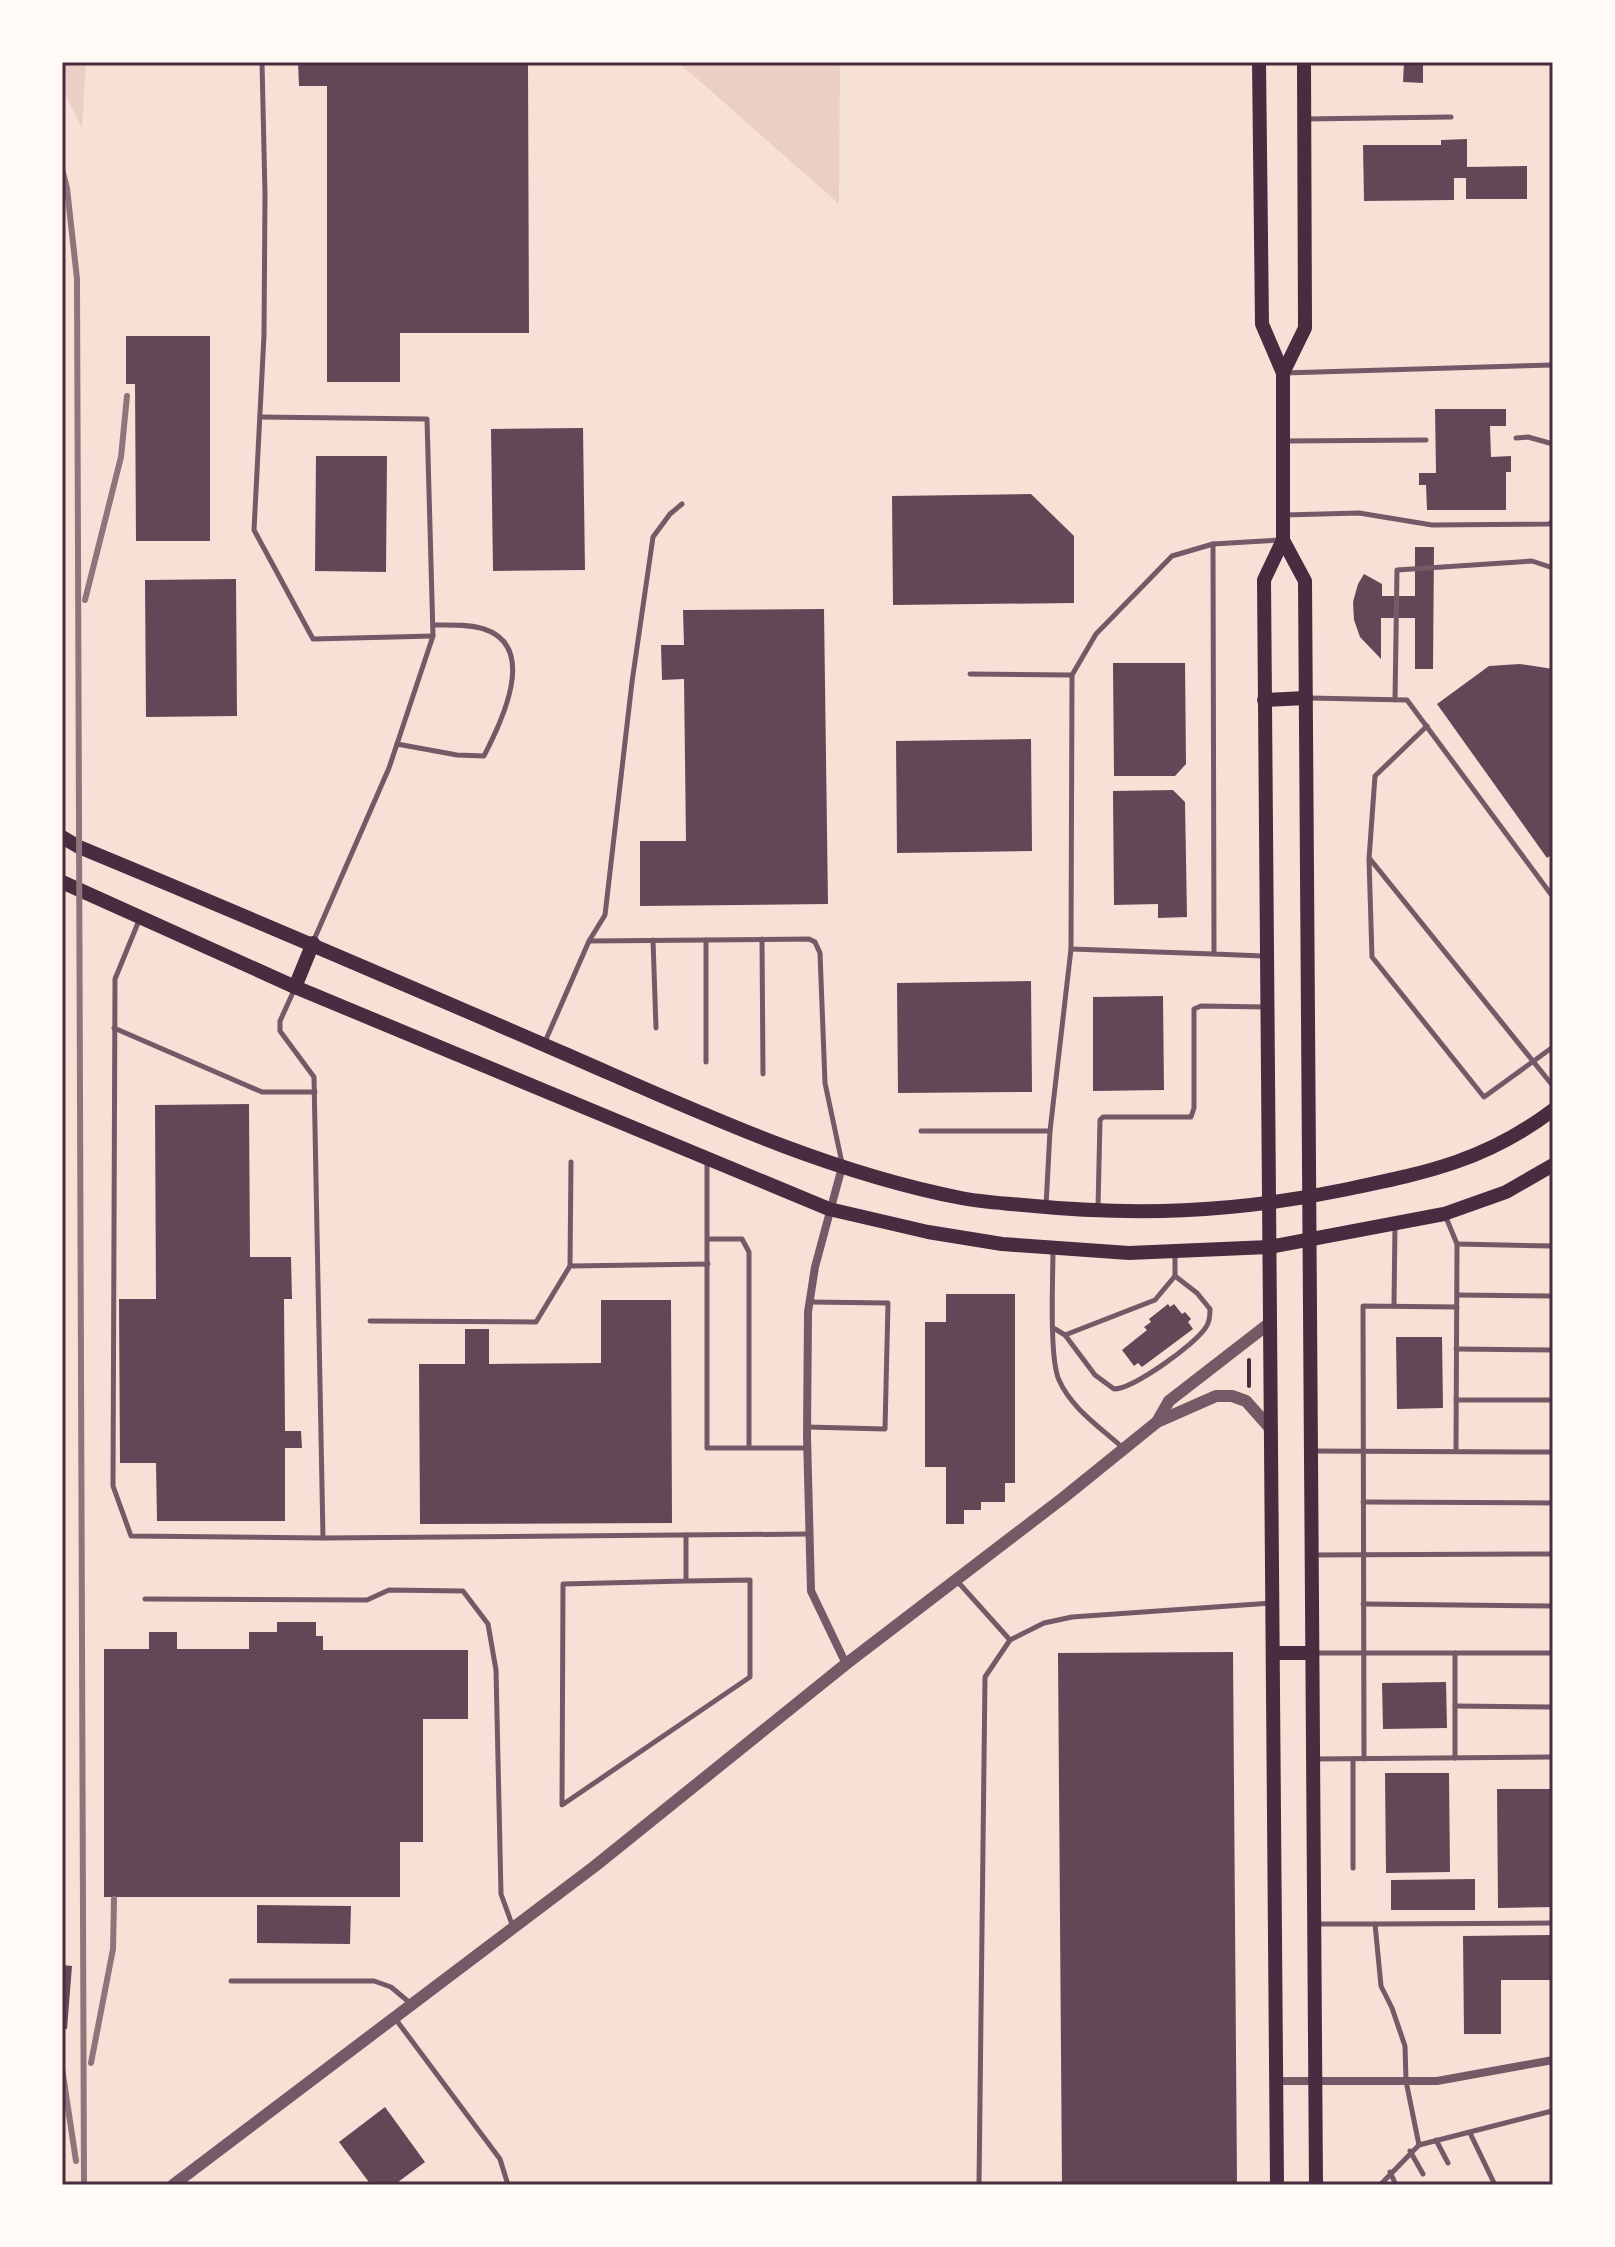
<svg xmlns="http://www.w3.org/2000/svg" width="1615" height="2247" font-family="Poppins,sans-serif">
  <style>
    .green { fill: #ebcfc5 }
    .building { fill: #644757 }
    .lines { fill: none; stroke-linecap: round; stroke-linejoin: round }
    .path { stroke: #4a2c40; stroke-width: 4 }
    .service { stroke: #755966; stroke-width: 5 }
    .minor { stroke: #755966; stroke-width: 8 }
    .tertiary { stroke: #755966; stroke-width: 12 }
    .secondary { stroke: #4a2c40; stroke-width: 14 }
    .primary { stroke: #4a2c40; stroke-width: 14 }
    .rail { stroke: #8f747c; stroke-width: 6 }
    .neatline { fill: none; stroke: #4a2c40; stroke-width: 3 }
  </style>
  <rect width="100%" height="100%" fill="#f7e1d7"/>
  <g class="green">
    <path d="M62,62H86L82,128L62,87Z"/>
    <path d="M678,62H840L839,204Z"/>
  </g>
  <g class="building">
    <path d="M298,62H528L529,333H400V382H327V86H299Z"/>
    <path d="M1404,62H1423V83L1403,82Z"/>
    <path d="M1467,139V167L1527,166V199H1466V178H1454V200L1364,201L1363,145H1441V140Z"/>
    <path d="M126,336H210V541H136L135,384H126Z"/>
    <path d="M1435,409H1506V426H1490L1491,457L1511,456V472H1506V510H1427L1426,485H1419V473H1436Z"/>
    <path d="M583,428L585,570L493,571L491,429Z"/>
    <path d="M316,456H387L386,572L315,571Z"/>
    <path d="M1031,494L1074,536V603L893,605L892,496Z"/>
    <path d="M1415,547H1434L1433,669H1415V618H1381V659L1360,637L1354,620L1353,602L1358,584L1364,574L1382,584V596H1415Z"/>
    <path d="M236,579L237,716L146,717L145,580Z"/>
    <path d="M824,609L828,904L640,906V841H686L684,679L662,680L661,645H684L683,610Z"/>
    <path d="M1113,663H1185L1186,764L1175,776H1114Z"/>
    <path d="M1520,664L1553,669V854L1547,858L1437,704L1489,666Z"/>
    <path d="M1031,739L1032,851L897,853L896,741Z"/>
    <path d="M1173,790L1185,802L1187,917L1158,918V904L1114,905L1113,791Z"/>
    <path d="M1031,981L1032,1092L898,1093L897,983Z"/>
    <path d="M1163,996L1164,1090L1093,1091V997Z"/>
    <path d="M249,1104L250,1257H291L292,1299H284L285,1431H301L302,1448H285V1521H157L156,1463H120L119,1299H156L155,1105Z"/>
    <path d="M946,1294H1015V1483H1005V1502H981V1510H964V1524H946V1467H925V1322H946Z"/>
    <path d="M601,1300H671L672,1523L420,1524L419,1364H465V1329H489V1364L601,1363Z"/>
    <path d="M1168,1304L1170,1307L1174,1304L1182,1314L1185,1312L1191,1319L1188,1322L1193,1329L1142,1367L1138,1363L1134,1366L1122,1350L1147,1330L1144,1327L1151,1322L1149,1319Z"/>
    <path d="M1396,1337H1442L1443,1408L1397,1409Z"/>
    <path d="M277,1622H316V1636H323V1650H468V1719H423V1842H400V1897H104V1649H149V1632H177V1649H249V1632H277Z"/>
    <path d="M1233,1652L1237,2185H1062L1058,1653Z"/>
    <path d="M1446,1682L1447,1728L1383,1729L1382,1683Z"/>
    <path d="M1385,1773H1449L1450,1872L1386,1873Z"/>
    <path d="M1497,1789H1553V1907L1498,1908Z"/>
    <path d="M1475,1879V1910H1391V1880Z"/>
    <path d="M257,1905L351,1906L350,1944L257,1943Z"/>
    <path d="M1553,1935V1980H1501V2034H1464L1463,1936Z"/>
    <path d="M62,1965L72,1966L67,2029H62Z"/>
    <path d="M385,2107L425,2162L394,2185H371L339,2142Z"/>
  </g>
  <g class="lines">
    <path class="path" d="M1249,1360V1386"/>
    <g class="service">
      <path d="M262,62L265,195L264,335L254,530L313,639L433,636"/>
      <path d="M1305,119L1451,117"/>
      <path d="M1284,373L1553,365"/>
      <path d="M260,417L427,419L433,636L389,768L313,942"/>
      <path d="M1516,438L1528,437L1553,444"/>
      <path d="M1285,441L1426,440"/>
      <path d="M1284,515L1359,513L1432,525L1549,524L1553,521"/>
      <path d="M1213,544L1214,954L1263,956"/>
      <path d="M970,674L1072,675"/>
      <path d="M1309,698L1407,700L1553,897"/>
      <path d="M1395,700L1397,570L1532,561L1553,568"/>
      <path d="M1427,726L1375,776L1369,859L1372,957L1484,1097L1553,1047"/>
      <path d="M397,744L457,755L484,756C501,722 539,647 484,629C468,624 449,625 433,625"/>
      <path d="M1370,859L1553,1086"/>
      <path d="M140,918L115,979L113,1486L131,1536L323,1538L314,1077L280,1031V1021L295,988"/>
      <path d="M762,939L763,1074"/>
      <path d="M653,940L656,1028"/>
      <path d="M590,941L809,939L815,942L820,953L825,1083L842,1163"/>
      <path d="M1071,949L1214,954"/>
      <path d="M114,1028L262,1092H315"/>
      <path d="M544,1044L589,941L605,915L632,682L653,537L670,514L682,504"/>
      <path d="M706,1062V940"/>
      <path d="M921,1131H1050"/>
      <path d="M707,1160V1448H807"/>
      <path d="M1046,1206L1050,1131L1071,949L1072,675L1096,634L1172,556L1213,544L1279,540"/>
      <path d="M1098,1208L1100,1120L1103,1117H1191L1194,1108V1009L1201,1006L1266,1007"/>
      <path d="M1445,1215L1457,1244L1456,1450"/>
      <path d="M708,1239H742L749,1252V1447"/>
      <path d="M1457,1244L1553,1246"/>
      <path d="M1053,1249C1053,1277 1049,1358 1059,1380C1071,1408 1101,1428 1123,1448"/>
      <path d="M570,1266L571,1162"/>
      <path d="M1457,1295L1553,1296"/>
      <path d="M1394,1305L1395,1225"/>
      <path d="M370,1321L536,1322L570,1266L708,1264"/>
      <path d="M1055,1329L1065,1335L1155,1300L1175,1276V1253"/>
      <path d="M1065,1335L1095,1375L1114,1389C1133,1389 1196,1344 1206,1327C1210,1322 1210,1315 1210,1309L1197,1293L1175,1276"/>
      <path d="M1456,1349L1553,1350"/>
      <path d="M1456,1400H1553"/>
      <path d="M807,1427L885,1429L888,1303L810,1302"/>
      <path d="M1311,1451L1553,1452"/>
      <path d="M1363,1502L1553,1503"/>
      <path d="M323,1538L809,1534"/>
      <path d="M1312,1555L1553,1554"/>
      <path d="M686,1581L563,1584L562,1805L750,1677V1580L686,1581V1535"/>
      <path d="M958,1582L1010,1640L985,1677L979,2185"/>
      <path d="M145,1599L367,1600L389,1590L463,1591L488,1624L496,1670L501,1894L513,1927"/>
      <path d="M1363,1604L1553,1606"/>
      <path d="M1010,1640L1044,1623L1072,1617L1272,1603"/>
      <path d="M1313,1653H1553"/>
      <path d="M1455,1653V1758"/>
      <path d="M1455,1706L1553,1707"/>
      <path d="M1314,1759L1553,1757"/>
      <path d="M1364,1759L1363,1306L1457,1307"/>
      <path d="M1353,1868V1759"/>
      <path d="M1315,1924H1375L1381,1986L1392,2008L1405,2046L1406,2081L1419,2145"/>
      <path d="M1375,1924L1553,1923"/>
      <path d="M231,1981H374L391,1987L410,2003"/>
      <path d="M394,2017L500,2159L508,2185"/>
      <path d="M1470,2133L1495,2185"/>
      <path d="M1436,2140L1448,2163"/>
      <path d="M1410,2151L1423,2174"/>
      <path d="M1390,2172L1396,2185"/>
      <path d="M1380,2185L1419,2145L1552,2111L1553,2114"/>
    </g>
    <g class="minor">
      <path d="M842,1167L815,1267L808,1312L807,1436L811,1591L846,1664"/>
      <path d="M1277,2081H1437L1553,2060"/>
    </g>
    <g class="tertiary">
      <path d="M1157,1422L1169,1401L1271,1322"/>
      <path d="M173,2185L595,1866L846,1664L1063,1498L1157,1422L1216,1396H1232L1246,1401L1270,1428"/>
    </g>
    <g class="secondary">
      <path d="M1259,62L1262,324L1283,373V540L1264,580L1277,2185"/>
      <path d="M1283,373L1305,328L1304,62"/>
      <path d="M1283,540L1305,581L1316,2185"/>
      <path d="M1264,700L1306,698"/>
      <path d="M1273,1653H1312"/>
    </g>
    <g class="primary">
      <path d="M62,837L79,847C241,914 402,983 563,1053C692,1109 822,1171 961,1198C981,1202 1002,1203 1023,1205C1134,1216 1233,1213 1343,1190C1424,1173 1484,1162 1553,1110"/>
      <path d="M62,882L295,987L829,1209L928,1232L1002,1244L1129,1253L1269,1247L1444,1214L1506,1192L1553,1165"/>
      <path d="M295,987L313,943"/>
    </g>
    <g class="rail">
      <path d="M62,169L67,188L77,279L84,2185"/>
      <path d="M85,600L121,457L127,396"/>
      <path d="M91,2063L113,1949L114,1899"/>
      <path d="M62,2068L76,2161"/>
    </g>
  </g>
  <rect width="1615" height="2247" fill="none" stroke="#fffaf5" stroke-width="128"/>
  <rect x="64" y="64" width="1487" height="2119" class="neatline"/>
</svg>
